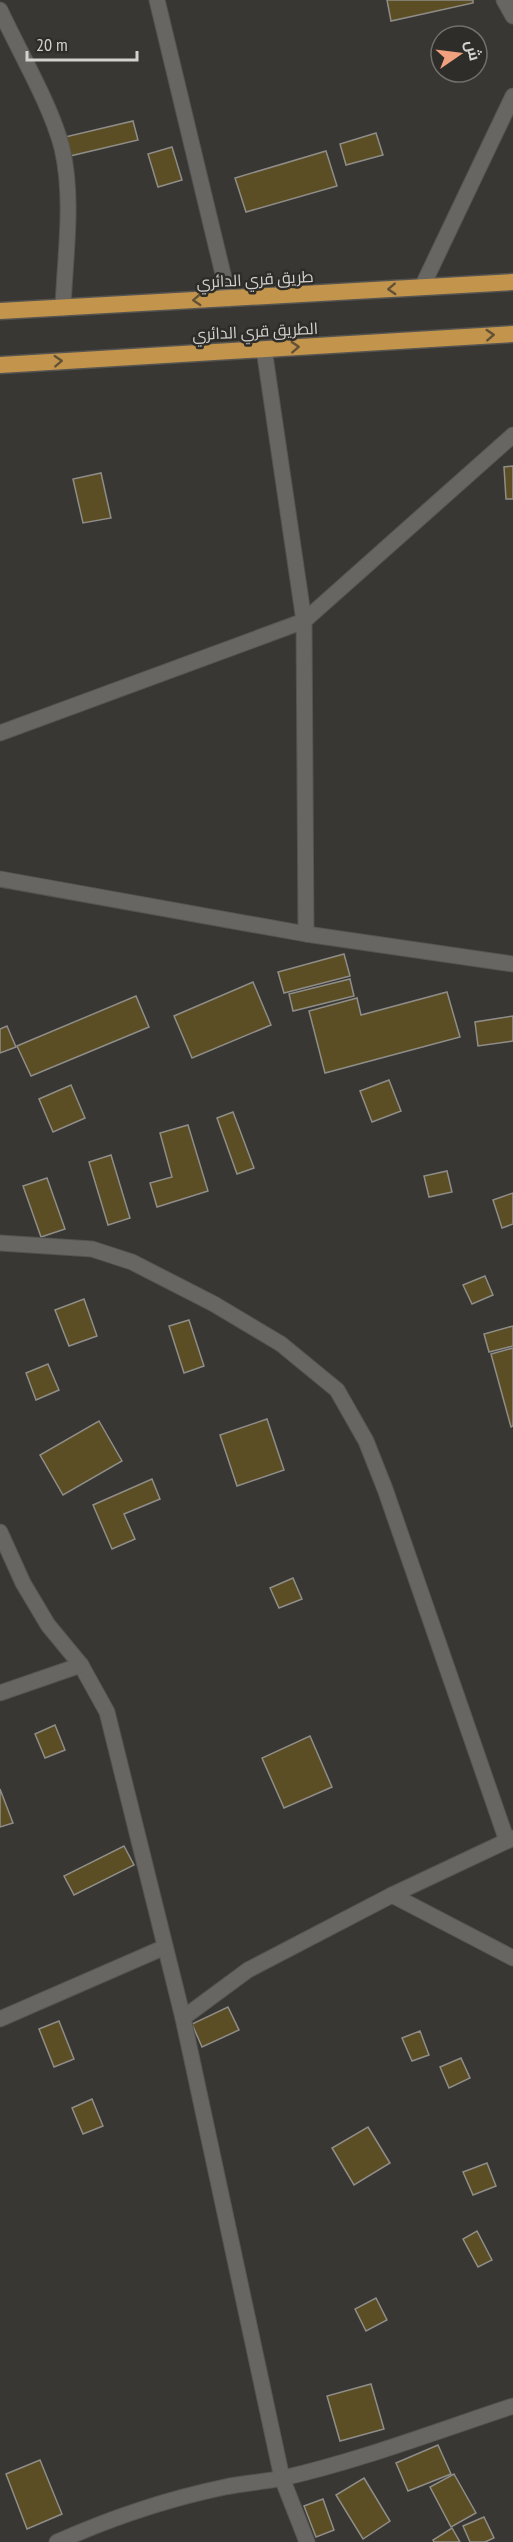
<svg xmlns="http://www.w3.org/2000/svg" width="513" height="2542" font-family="'PT Sans Narrow',Cairo,sans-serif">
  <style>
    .building { fill: #5b4e24; stroke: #8f8d89; stroke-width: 1.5 }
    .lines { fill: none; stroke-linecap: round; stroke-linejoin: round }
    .service-casing { stroke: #555451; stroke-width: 17 }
    .minor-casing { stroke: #555451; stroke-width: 17 }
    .trunk-casing { stroke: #555451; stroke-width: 19 }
    .service { stroke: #676662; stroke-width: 15 }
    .minor { stroke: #676662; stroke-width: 15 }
    .trunk { stroke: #c2944c; stroke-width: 16 }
    .oneway { stroke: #625135 }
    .labels { text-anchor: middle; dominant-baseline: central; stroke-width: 5; stroke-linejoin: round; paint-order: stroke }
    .street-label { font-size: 16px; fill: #d2d1cf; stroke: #2e2d29 }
  </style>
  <rect width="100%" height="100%" fill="#383733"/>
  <g class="building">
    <path d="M387,0H473V3L391,21Z"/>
    <path d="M133,121L138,140L70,156L65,137Z"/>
    <path d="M376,133L383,155L346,165L340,144Z"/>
    <path d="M172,147L182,180L158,187L148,154Z"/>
    <path d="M326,151L337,186L246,212L235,178Z"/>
    <path d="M513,466V499H506L504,467Z"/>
    <path d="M101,473L111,518L83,523L73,479Z"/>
    <path d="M344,954L350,976L284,993L278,972Z"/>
    <path d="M350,979L354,996L293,1011L289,994Z"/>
    <path d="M253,982L271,1025L192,1058L174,1016Z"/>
    <path d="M447,992L460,1037L325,1073L309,1011L357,998L361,1015Z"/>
    <path d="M136,996L149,1027L31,1076L17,1046Z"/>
    <path d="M513,1016V1041L478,1046L475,1022Z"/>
    <path d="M7,1026L16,1047L0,1053V1029Z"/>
    <path d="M389,1080L401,1111L372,1122L360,1091Z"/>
    <path d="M71,1085L85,1118L53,1132L39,1099Z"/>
    <path d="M233,1112L254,1168L237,1174L217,1118Z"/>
    <path d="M188,1125L208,1191L157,1207L150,1183L172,1177L160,1133Z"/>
    <path d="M111,1155L130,1218L108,1225L89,1162Z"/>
    <path d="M447,1171L452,1192L429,1197L424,1176Z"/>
    <path d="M47,1178L65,1229L41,1237L23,1186Z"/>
    <path d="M513,1193V1224L502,1228L493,1200Z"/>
    <path d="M485,1276L493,1295L472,1304L463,1285Z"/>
    <path d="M84,1299L97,1336L69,1346L55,1310Z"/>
    <path d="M189,1320L204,1366L184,1373L169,1326Z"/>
    <path d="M513,1326V1346L489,1352L484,1334Z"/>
    <path d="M513,1348V1426L511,1427L491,1354Z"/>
    <path d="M48,1364L59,1390L36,1400L26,1373Z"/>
    <path d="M267,1419L284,1470L237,1486L220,1435Z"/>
    <path d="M99,1421L122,1461L63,1495L40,1455Z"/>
    <path d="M152,1479L160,1499L124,1514L135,1539L112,1549L93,1505Z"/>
    <path d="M293,1578L302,1599L279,1608L270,1588Z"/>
    <path d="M55,1725L65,1750L45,1758L35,1734Z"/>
    <path d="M310,1736L332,1787L284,1808L262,1758Z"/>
    <path d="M0,1789L13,1823L0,1827Z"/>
    <path d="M124,1846L134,1865L74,1895L64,1876Z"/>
    <path d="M228,2007L239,2030L202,2047L192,2024Z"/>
    <path d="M59,2021L74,2059L54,2067L39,2029Z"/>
    <path d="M420,2031L429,2055L412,2061L402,2038Z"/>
    <path d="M461,2058L470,2078L449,2088L440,2067Z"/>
    <path d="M92,2099L103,2126L83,2134L72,2108Z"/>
    <path d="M368,2127L390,2163L354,2185L332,2148Z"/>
    <path d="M487,2163L496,2186L473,2195L463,2172Z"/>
    <path d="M477,2231L492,2260L478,2267L463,2239Z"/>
    <path d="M376,2298L387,2320L366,2331L355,2309Z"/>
    <path d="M371,2384L384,2429L340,2441L327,2396Z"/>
    <path d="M438,2445L451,2474L408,2491L396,2463Z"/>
    <path d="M40,2460L62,2514L27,2529L6,2474Z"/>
    <path d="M454,2474L476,2513L451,2527L430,2487Z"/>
    <path d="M364,2478L390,2521L363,2539L336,2495Z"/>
    <path d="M323,2499L334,2530L316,2537L304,2506Z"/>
    <path d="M484,2517L494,2538L485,2542H470L463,2526Z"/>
    <path d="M452,2528L460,2542H434L433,2540Z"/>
  </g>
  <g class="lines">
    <g class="service-casing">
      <g id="service">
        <path d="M264,349L304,621L306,934"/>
        <path d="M0,733L304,621L513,435"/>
        <path d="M0,879L306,934L513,964"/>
      </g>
    </g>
    <g class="minor-casing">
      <g id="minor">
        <path d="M157,0L229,299"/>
        <path d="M504,0L513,16"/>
        <path d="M0,10C19,51 51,105 62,148C74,199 65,256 63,308"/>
        <path d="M422,287L513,96"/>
        <path d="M0,1243L92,1249L132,1262L214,1304L281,1344L337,1390L366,1441L385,1489L507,1841"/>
        <path d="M0,1532L23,1583L48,1625L81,1665L107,1712L183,2018L282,2478L307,2542"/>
        <path d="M0,1693L81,1665"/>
        <path d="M392,1895L513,1958"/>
        <path d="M183,2018L248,1970L392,1895L513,1838"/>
        <path d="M0,2019L165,1947"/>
        <path d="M57,2542C111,2518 167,2499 225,2487C244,2483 264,2482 283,2478C362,2460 437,2431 513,2406"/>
      </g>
    </g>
    <g class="trunk-casing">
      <g id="trunk">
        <path d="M0,311L513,282"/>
        <path d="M0,365L513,334"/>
      </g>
    </g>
    <use href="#service" class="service"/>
    <use href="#minor" class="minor"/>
    <use href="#trunk" class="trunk"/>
  </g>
  <defs><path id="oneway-chevron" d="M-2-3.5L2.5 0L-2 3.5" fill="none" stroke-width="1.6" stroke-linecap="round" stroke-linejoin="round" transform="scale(1.5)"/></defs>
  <g class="oneway">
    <use href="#oneway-chevron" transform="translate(392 289) rotate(177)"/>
    <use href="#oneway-chevron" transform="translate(197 300) rotate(177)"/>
    <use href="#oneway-chevron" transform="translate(490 335) rotate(-3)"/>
    <use href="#oneway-chevron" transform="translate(295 347) rotate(-3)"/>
    <use href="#oneway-chevron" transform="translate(58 361) rotate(-3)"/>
  </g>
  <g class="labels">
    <g class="street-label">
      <text transform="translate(255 279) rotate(-3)">طريق قري الدائري</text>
      <text transform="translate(255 331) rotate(-3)">الطريق قري الدائري</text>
    </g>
  </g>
  <g transform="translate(459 54) rotate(76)"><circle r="28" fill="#2e2d29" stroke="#706f6b" stroke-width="1.5"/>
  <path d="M0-4.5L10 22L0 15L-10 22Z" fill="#f2a17e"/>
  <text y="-9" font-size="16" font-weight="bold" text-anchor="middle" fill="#d2d1cf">ش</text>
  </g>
  <path d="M27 51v9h110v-9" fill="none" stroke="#d2d1cf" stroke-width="3"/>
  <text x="36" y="51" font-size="18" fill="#d2d1cf" stroke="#2e2d29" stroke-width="4.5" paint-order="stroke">20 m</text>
</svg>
